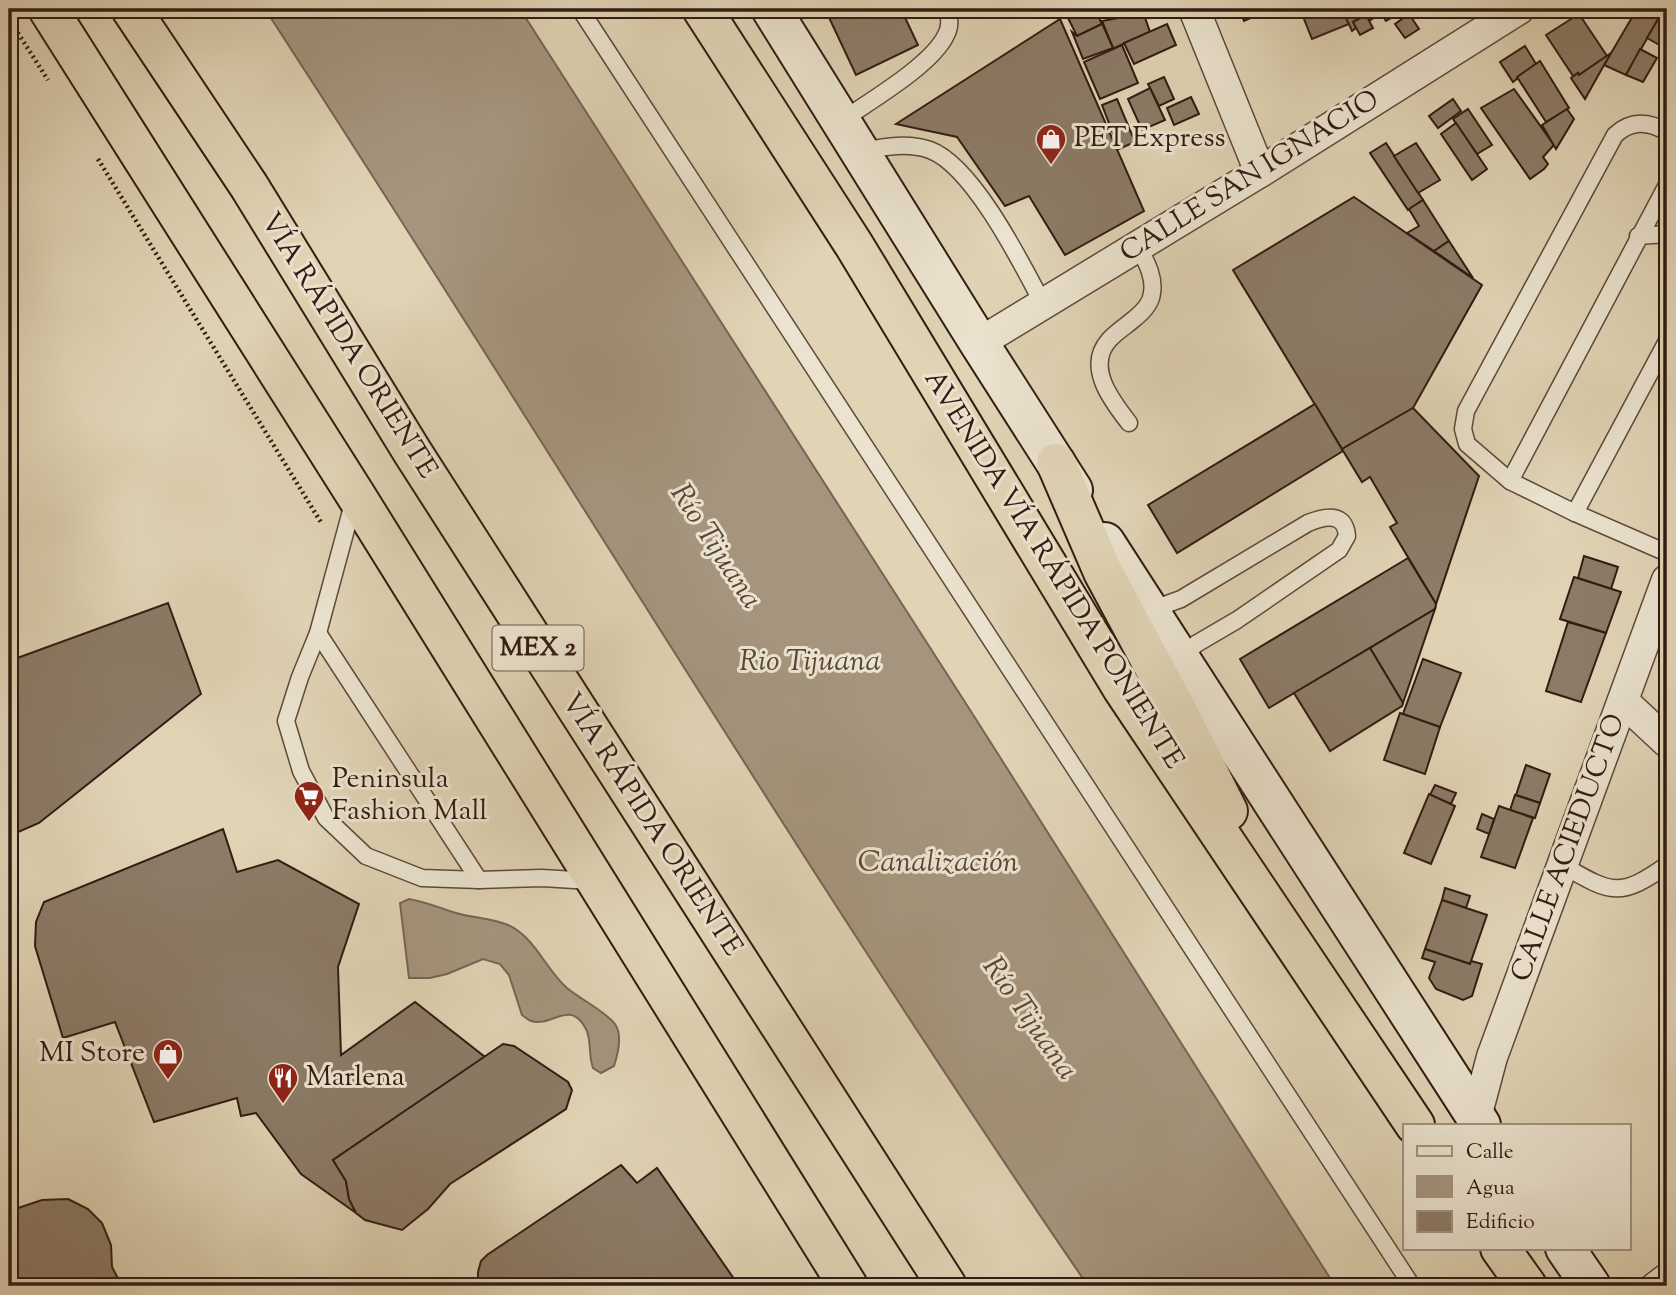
<svg xmlns="http://www.w3.org/2000/svg" width="1676" height="1295" font-family="'Sorts Mill Goudy',serif">
  <style>
    .water { fill: #a5957e; stroke: #776453; stroke-width: 2 }
    .building { fill: #8c7b67; stroke: #321b13; stroke-width: 2 }
    .lines { fill: none; stroke-linecap: round; stroke-linejoin: round }
    .lane-casing { stroke: #5e493c; stroke-width: 19 }
    .street-casing { stroke: #5e493c; stroke-width: 33 }
    .secondary-casing { stroke: #321b13; stroke-width: 42 }
    .highway-casing { stroke: #321b13; stroke-width: 42 }
    .path { stroke: #321b13; stroke-width: 4.5; stroke-dasharray: 2 3.5; stroke-linecap: butt }
    .lane { stroke: #ebe3cf; stroke-width: 16 }
    .street { stroke: #ebe3cf; stroke-width: 30 }
    .secondary { stroke: #ebe3cf; stroke-width: 38 }
    .highway { stroke: #e0d4b5; stroke-width: 38 }
    .labels { text-anchor: middle; dominant-baseline: central; stroke-width: 6; stroke-linejoin: round; paint-order: stroke }
    .shield { fill: #ebe3cf; stroke: #6a574b; stroke-width: 2 }
    .shield-label { font-size: 26px; font-weight: bold; fill: #321b13 }
    .poi-label { font-size: 28px; fill: #321b13; stroke: #ebe3cf; text-anchor: start }
    .street-label { font-size: 28px; fill: #321b13; stroke: #ebe3cf }
    .water-label { font-size: 30px; font-style: italic; fill: #5a4638; stroke: #ebe3cf }
  </style>
  <rect width="100%" height="100%" fill="#e0d4b5"/>
  <filter id="stains"><feTurbulence type="fractalNoise" baseFrequency=".00286" numOctaves="4"/><feColorMatrix values="0 0 0 0 .2 0 0 0 0 .09 0 0 0 0 .02 0 0 0 .5 -.17"/></filter>
  <radialGradient id="worn" r=".72"><stop offset=".6" stop-color="#630" stop-opacity="0"/><stop offset="1" stop-color="#630" stop-opacity=".3"/></radialGradient>
  <g class="water">
    <path d="M265,9H520L972,713L1335,1286H1088C802,868 541,433 265,9Z"/>
    <path d="M409,899C426,902 440,908 456,913C473,918 491,918 508,925C535,937 546,970 567,988C580,999 605,1011 615,1024C623,1036 618,1054 614,1066L601,1073L593,1068C588,1055 592,1041 586,1029C570,998 551,1028 531,1021C528,1020 525,1017 522,1015L509,975L500,964L483,959L447,974L430,978H409L400,903Z"/>
  </g>
  <g class="building">
    <path d="M825,9H901L918,45L856,75Z"/>
    <path d="M1085,9H1095L1102,24L1077,36L1067,16Z"/>
    <path d="M1126,9H1142L1150,32L1110,50L1113,48L1102,21L1118,18L1116,13Z"/>
    <path d="M1239,9H1271L1244,21Z"/>
    <path d="M1300,9H1342L1349,24L1312,39Z"/>
    <path d="M1342,9H1378L1381,13L1369,21L1366,15L1353,22L1356,28L1352,31Z"/>
    <path d="M1378,9H1394L1398,14L1386,21Z"/>
    <path d="M1637,9H1664L1626,75L1604,65Z"/>
    <path d="M1664,9H1667V41L1663,47L1647,38Z"/>
    <path d="M1409,14L1419,29L1405,38L1395,24Z"/>
    <path d="M1579,14L1607,56L1579,75L1578,73L1573,76L1546,35Z"/>
    <path d="M1366,15L1373,28L1360,35L1353,22Z"/>
    <path d="M1060,19L1144,211L1065,255L1029,196L1005,206L957,137L896,124Z"/>
    <path d="M1101,21L1113,48L1083,59L1072,32L1077,36L1102,24Z"/>
    <path d="M1167,24L1176,45L1134,64L1124,43Z"/>
    <path d="M1122,45L1138,83L1100,99L1084,62Z"/>
    <path d="M1525,46L1536,64L1513,82L1500,62Z"/>
    <path d="M1640,49L1657,58L1643,82L1626,75Z"/>
    <path d="M1611,53L1604,65L1585,99L1571,78L1578,73L1579,75Z"/>
    <path d="M1540,61L1569,108L1546,122L1517,77Z"/>
    <path d="M1164,77L1174,99L1159,106L1148,84Z"/>
    <path d="M1150,88L1165,120L1142,130L1128,99Z"/>
    <path d="M1514,89L1554,145L1543,157L1548,164L1544,169L1530,179L1481,108Z"/>
    <path d="M1191,97L1199,114L1174,125L1167,108Z"/>
    <path d="M1117,99L1135,142L1119,149L1102,105Z"/>
    <path d="M1453,99L1461,111L1438,128L1429,116Z"/>
    <path d="M1468,109L1492,145L1477,154L1453,119Z"/>
    <path d="M1567,109L1574,119L1556,149L1542,125Z"/>
    <path d="M1456,123L1487,169L1472,180L1441,134Z"/>
    <path d="M1386,143L1423,200L1408,210L1370,153Z"/>
    <path d="M1416,143L1440,180L1418,193L1394,156Z"/>
    <path d="M1354,197L1482,285L1413,408L1342,449L1233,270Z"/>
    <path d="M1423,200L1449,241L1434,251L1407,233L1419,226L1409,209Z"/>
    <path d="M1449,241L1473,278L1434,251Z"/>
    <path d="M1315,404L1343,451L1177,553L1148,505Z"/>
    <path d="M1413,408L1479,476L1436,604L1390,527L1397,523L1370,477L1362,482L1342,449Z"/>
    <path d="M1584,556L1618,567L1611,589L1578,578Z"/>
    <path d="M1408,558L1436,604L1435,609L1269,708L1240,659Z"/>
    <path d="M1574,577L1621,592L1606,633L1560,619Z"/>
    <path d="M168,603L201,694L39,823L9,836V661Z"/>
    <path d="M1435,609L1403,703L1370,648Z"/>
    <path d="M1568,622L1606,633L1581,702L1546,691Z"/>
    <path d="M1370,648L1403,703L1402,706L1330,751L1294,693Z"/>
    <path d="M1423,659L1461,673L1440,727L1403,714Z"/>
    <path d="M1400,713L1440,727L1425,774L1384,760Z"/>
    <path d="M1526,765L1550,774L1540,803L1516,795Z"/>
    <path d="M1435,785L1456,793L1451,804L1430,795Z"/>
    <path d="M1429,794L1455,806L1431,864L1404,853Z"/>
    <path d="M1515,795L1540,803L1535,818L1510,810Z"/>
    <path d="M1499,806L1533,818L1515,868L1481,857Z"/>
    <path d="M1482,814L1494,819L1489,834L1477,829Z"/>
    <path d="M223,829L237,872L278,860L359,904L338,967L341,1055L415,1002L485,1057L333,1160L346,1181L349,1199L356,1213L301,1174L256,1113L241,1116L237,1098L154,1122L115,1022L63,1038L35,946L36,922L44,902Z"/>
    <path d="M1445,888L1470,896L1466,908L1442,900Z"/>
    <path d="M1442,900L1487,915L1470,964L1425,949Z"/>
    <path d="M1425,949L1470,964L1471,961L1482,964L1472,996L1463,1000L1436,989L1429,978L1435,962L1422,958Z"/>
    <path d="M503,1044L514,1046L568,1082L572,1090L566,1109L450,1184L428,1209L402,1230L365,1220L356,1213L349,1199L346,1181L333,1160Z"/>
    <path d="M621,1165L637,1183L657,1168L739,1286H478V1272L481,1261L487,1255Z"/>
    <path d="M68,1199L88,1209L102,1223L111,1245L112,1267L122,1286H9V1211L42,1200Z"/>
  </g>
  <g class="lines">
    <g class="lane-casing">
      <g id="lane">
        <path d="M580,9L1412,1286"/>
        <path d="M841,121C870,101 932,65 946,35C951,26 950,18 947,9"/>
        <path d="M1667,132C1648,121 1631,120 1615,135L1466,411L1463,429L1467,444L1510,481L1575,513L1667,553"/>
        <path d="M861,151C883,147 908,142 930,150C973,166 1022,264 1043,304"/>
        <path d="M1638,236L1667,234"/>
        <path d="M1129,423C1112,401 1085,367 1109,340C1116,332 1126,326 1134,319C1143,312 1151,304 1152,293C1155,276 1145,260 1138,246"/>
        <path d="M1510,481L1667,185"/>
        <path d="M354,500L318,633L300,677L286,721L301,771L326,818L366,856L422,878L479,880L542,878L591,881"/>
        <path d="M1575,513L1667,341"/>
        <path d="M1148,611L1181,599L1308,523C1325,516 1345,512 1347,536L1339,550L1237,620L1196,644L1180,660"/>
        <path d="M318,633L479,880"/>
        <path d="M1562,865C1611,893 1619,899 1667,865"/>
        <path d="M1646,1286L1667,1270"/>
      </g>
    </g>
    <g class="street-casing">
      <g id="street">
        <path d="M1194,9L1260,172"/>
        <path d="M979,343L1260,172L1519,9"/>
        <path d="M1623,701L1667,742"/>
        <path d="M1476,1117L1492,1057L1667,580"/>
      </g>
    </g>
    <g class="secondary-casing">
      <g id="secondary">
        <path d="M771,9L979,343L1073,490"/>
        <path d="M1105,542L1481,1125"/>
        <path d="M1565,1248L1591,1286"/>
      </g>
    </g>
    <g class="highway-casing">
      <g id="highway">
        <path d="M48,9L355,494L848,1286"/>
        <path d="M131,9L249,186L413,453L947,1286"/>
        <path d="M702,9L854,245L1122,688L1415,1125"/>
        <path d="M1056,463L1103,572L1177,710L1228,811"/>
        <path d="M1500,1248L1527,1286"/>
      </g>
    </g>
    <g class="path">
      <path d="M9,19L48,80"/>
      <path d="M98,159L322,524"/>
    </g>
    <use href="#lane" class="lane"/>
    <use href="#street" class="street"/>
    <use href="#secondary" class="secondary"/>
    <use href="#highway" class="highway"/>
  </g>
  <defs>
    <g id="shop-pin" transform="scale(1.575)"><path d="M0 17L-7.5 6A9.5 9.5 0 1 1 7.5 6Z" fill="#8f2418" stroke="#ebe3cf"/><path d="M-5-2.5h2.3a2.7 3.5 0 0 1 5.4 0H5L5.5 6h-11ZM-1.5-2.5h3a1.5 2.3 0 0 0-3 0Z" fill="#fff"/></g>
    <g id="supermarket-pin" transform="scale(1.575)"><path d="M0 17L-7.5 6A9.5 9.5 0 1 1 7.5 6Z" fill="#8f2418" stroke="#ebe3cf"/><path d="M-6-5.5h2.5l.6 2H6L4.5 2H-2.5L-4.4-4H-6ZM-1.5 3.2a1.3 1.3 0 1 0 .1 0ZM3 3.2a1.3 1.3 0 1 0 .1 0Z" fill="#fff"/></g>
    <g id="restaurant-pin" transform="scale(1.575)"><path d="M0 17L-7.5 6A9.5 9.5 0 1 1 7.5 6Z" fill="#8f2418" stroke="#ebe3cf"/><path d="M-5-6h1v4h1v-4h1v4h1v-4h1v5L-1.5 .5V6h-2V.5L-5-1ZM5-6V6H3V1.5H1.5Q1.5-4 5-6Z" fill="#fff"/></g>
  </defs>
  <g fill-rule="evenodd">
    <use href="#shop-pin" x="1051" y="139"/>
    <use href="#supermarket-pin" x="309" y="796"/>
    <use href="#shop-pin" x="168" y="1054"/>
    <use href="#restaurant-pin" x="283" y="1078"/>
  </g>
  <g class="labels">
    <rect class="shield" x="492.5" y="625.5" width="91" height="45" rx="5"/>
    <g class="shield-label">
      <text x="538" y="648">MEX 2</text>
    </g>
    <g class="poi-label">
      <text x="1074" y="139">PET Express</text>
      <text x="332" y="780">Peninsula<tspan x="332" dy="32">Fashion Mall</tspan></text>
      <text x="145" y="1054" text-anchor="end">MI Store</text>
      <text x="306" y="1078">Marlena</text>
    </g>
    <g class="street-label">
      <text transform="translate(1250 177) rotate(-32)">CALLE SAN IGNACIO</text>
      <text transform="translate(348 346) rotate(58)">VÍA RÁPIDA ORIENTE</text>
      <text transform="translate(1053 570) rotate(58)">AVENIDA VÍA RÁPIDA PONIENTE</text>
      <text transform="translate(651 825) rotate(57)">VÍA RÁPIDA ORIENTE</text>
      <text transform="translate(1569 848) rotate(-70)">CALLE ACIEDUCTO</text>
    </g>
    <g class="water-label">
      <text transform="translate(715 547) rotate(57)">Río Tijuana</text>
      <text x="810" y="662">Rio Tijuana</text>
      <text x="938" y="863">Canalización</text>
      <text transform="translate(1029 1019) rotate(55)">Río Tijuana</text>
    </g>
  </g>
  <rect width="1676" height="1295" fill="none" stroke="#e0d4b5" stroke-width="35"/>
  <rect x="10" y="10" width="1655" height="1274" fill="none" stroke="#321b13" stroke-width="3.5"/>
  <rect x="18" y="18" width="1641" height="1260" fill="none" stroke="#321b13" stroke-width="2"/>
  <rect x="1403" y="1124" width="228" height="126" fill="#ebe3cf" stroke="#a19384" stroke-width="2"/>
  <rect x="1417" y="1146" width="35" height="10" fill="#ebe3cf" stroke="#a19384" stroke-width="2"/>
  <text x="1466" y="1158" font-size="21" fill="#321b13">Calle</text>
  <rect x="1417" y="1176" width="35" height="21" fill="#a5957e" stroke="#a19384" stroke-width="2"/>
  <text x="1466" y="1194" font-size="21" fill="#321b13">Agua</text>
  <rect x="1417" y="1211" width="35" height="21" fill="#8c7b67" stroke="#a19384" stroke-width="2"/>
  <text x="1466" y="1228" font-size="21" fill="#321b13">Edificio</text>
  <rect width="100%" height="100%" filter="url(#stains)"/>
  <rect width="100%" height="100%" fill="url(#worn)"/>
</svg>
